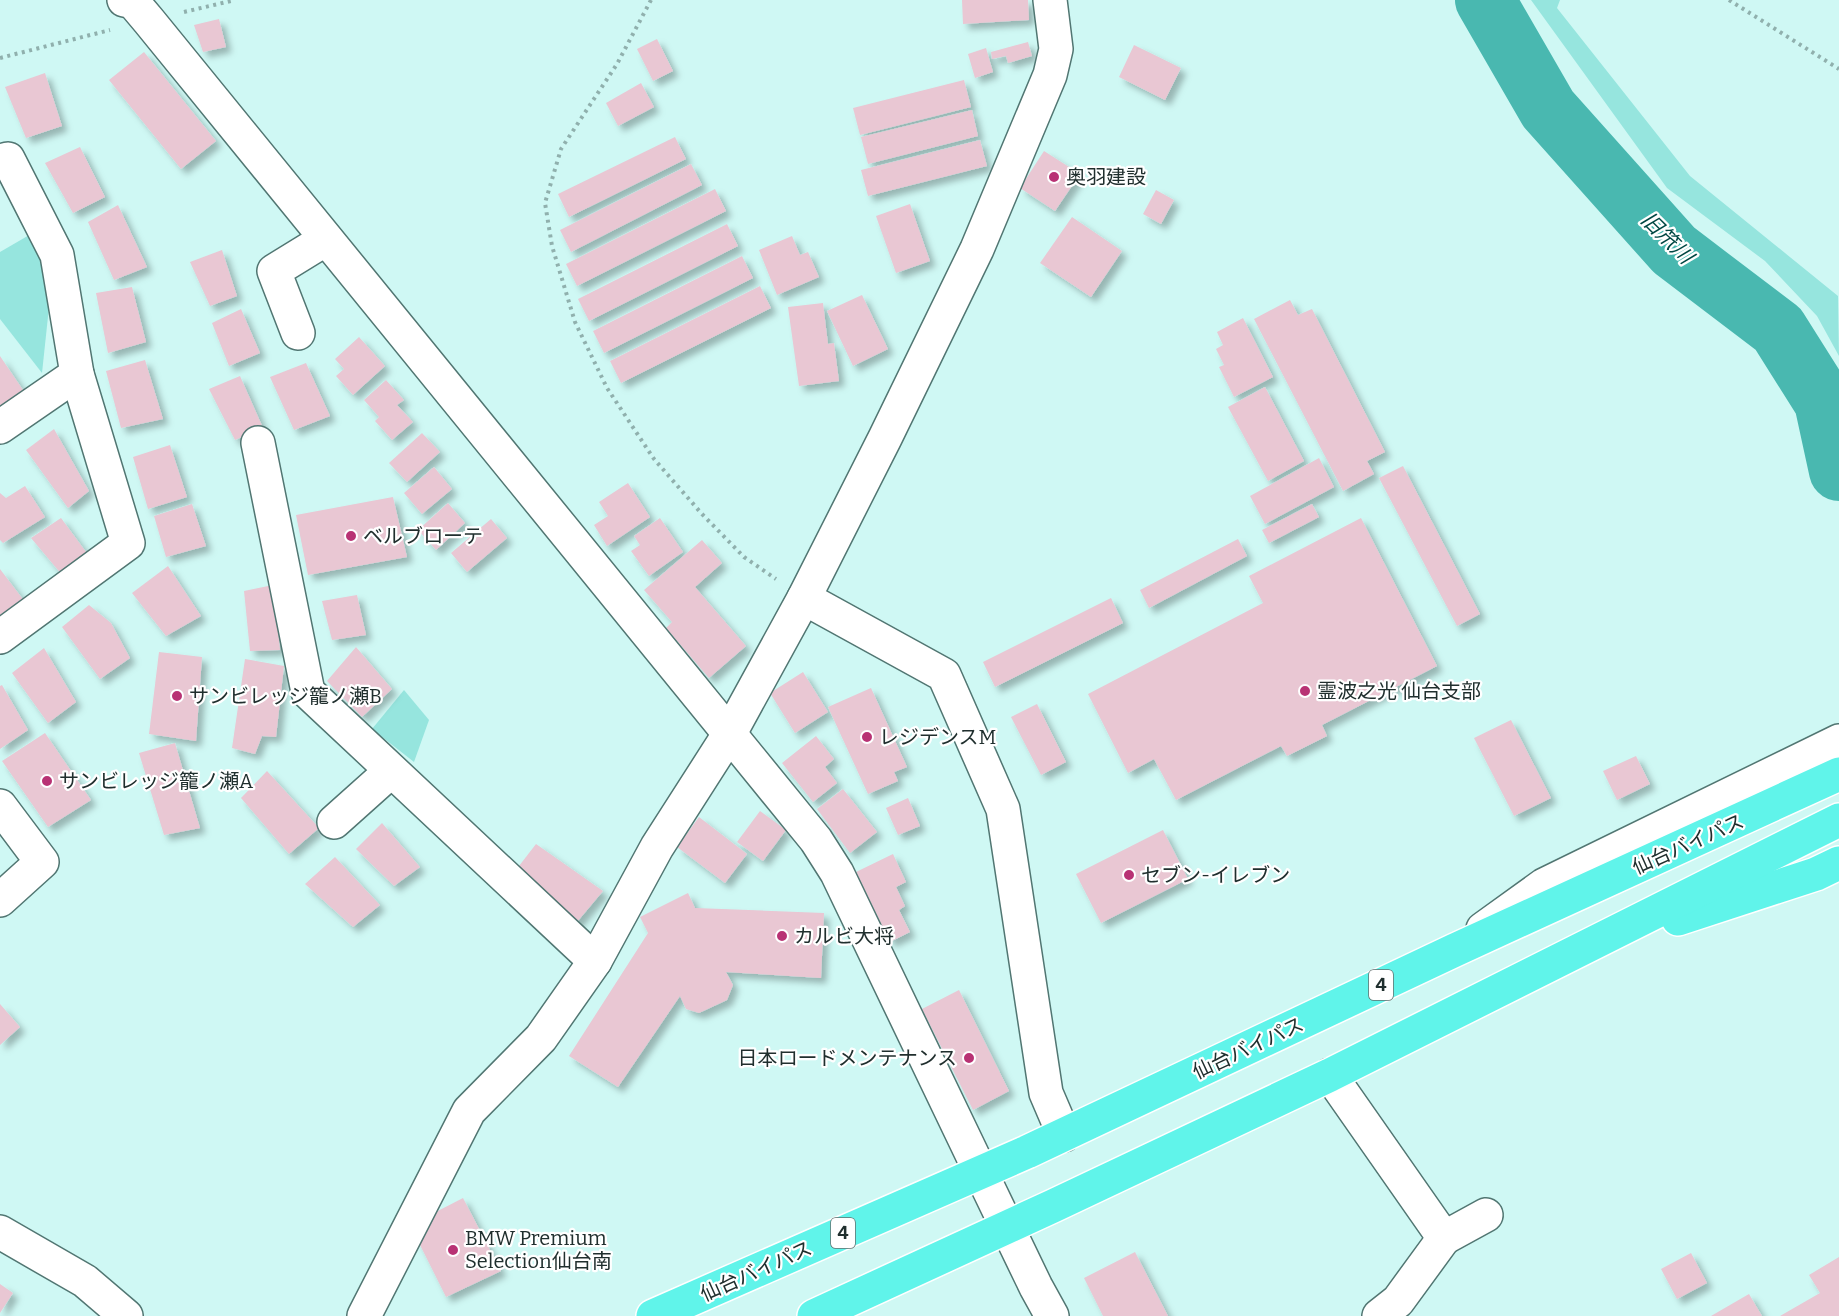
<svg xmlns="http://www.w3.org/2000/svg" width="1839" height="1316" font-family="Bitter,'Noto Sans JP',serif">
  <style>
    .green { fill: #96e5de }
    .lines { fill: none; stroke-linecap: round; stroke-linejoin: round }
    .river { stroke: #49b8b0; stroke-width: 60 }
    .building { fill: #e9c7d3; filter: url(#shadow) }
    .minor-casing { stroke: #517672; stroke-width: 36 }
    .tertiary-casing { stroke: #517672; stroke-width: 36 }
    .trunk-casing { stroke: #fff; stroke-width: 36 }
    .path { stroke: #90b0ad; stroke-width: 4; stroke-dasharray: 3 4.5; stroke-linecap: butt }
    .minor { stroke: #fff; stroke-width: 33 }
    .tertiary { stroke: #fff; stroke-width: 33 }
    .trunk { stroke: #60f4ea; stroke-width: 33 }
    .poi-dot { fill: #b83274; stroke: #fff; stroke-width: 2 }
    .labels { text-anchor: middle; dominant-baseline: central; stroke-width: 4.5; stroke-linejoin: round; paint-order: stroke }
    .shield { fill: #fff; stroke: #636d6d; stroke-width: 1.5 }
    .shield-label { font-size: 18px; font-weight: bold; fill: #202f2e }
    .poi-label { font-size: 20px; fill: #202f2e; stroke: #fff; text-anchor: start }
    .street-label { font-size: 20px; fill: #202f2e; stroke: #fff }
    .water-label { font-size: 21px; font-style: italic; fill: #004743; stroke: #fff }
  </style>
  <defs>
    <filter id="shadow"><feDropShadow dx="5.5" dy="5.5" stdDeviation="3" flood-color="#0004"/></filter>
  </defs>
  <rect width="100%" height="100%" fill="#cff8f4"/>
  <g class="green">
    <path d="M1531,0H1560L1557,8L1690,176L1838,296L1839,356L1817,316L1765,261L1667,188Z"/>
    <path d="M31,234L52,279L42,373L0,319V252Z"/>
    <path d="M404,690L429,720L414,762L372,729Z"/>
  </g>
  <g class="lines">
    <path class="river" d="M1485,0L1548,109L1674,250L1778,329L1824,402L1839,471"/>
  </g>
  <g class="building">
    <path d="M962,0H1028L1029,20L963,24Z"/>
    <path d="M219,19L226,47L203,52L194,25Z"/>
    <path d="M657,39L673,71L653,81L637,49Z"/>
    <path d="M1028,42L1032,56L1008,63L1006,56L992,59L991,52Z"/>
    <path d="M1134,45L1181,68L1165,100L1119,77Z"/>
    <path d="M986,48L993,72L975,78L968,54Z"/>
    <path d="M144,52L216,141L181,169L109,80Z"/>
    <path d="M45,73L62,126L26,138L5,87Z"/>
    <path d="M964,80L971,107L860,135L853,108Z"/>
    <path d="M641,83L654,107L618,126L606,103Z"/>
    <path d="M972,110L978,136L868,164L861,137Z"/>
    <path d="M675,137L686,159L569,217L558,194Z"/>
    <path d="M980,140L987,166L868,196L861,170Z"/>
    <path d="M80,147L105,197L73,213L45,163Z"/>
    <path d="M1044,151L1080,174L1055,211L1020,188Z"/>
    <path d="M691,164L702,185L571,252L560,230Z"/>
    <path d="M715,189L726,211L577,286L566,264Z"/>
    <path d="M1156,190L1174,200L1161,224L1143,214Z"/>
    <path d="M910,204L930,261L896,273L876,216Z"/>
    <path d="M118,205L147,267L114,280L88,222Z"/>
    <path d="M1072,217L1122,251L1091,297L1040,263Z"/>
    <path d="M727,224L738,246L589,321L578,299Z"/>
    <path d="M792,236L800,255L808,252L819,277L777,295L759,250Z"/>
    <path d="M222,250L237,296L210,306L190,262Z"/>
    <path d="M742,256L753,278L604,353L593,331Z"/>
    <path d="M760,286L771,308L621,383L610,361Z"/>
    <path d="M132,287L146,342L108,353L96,293Z"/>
    <path d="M862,295L888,349L853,366L827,311Z"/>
    <path d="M1290,300L1298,315L1312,309L1385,452L1367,461L1374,474L1343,491L1254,319Z"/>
    <path d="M823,303L828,344L834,343L839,381L799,386L788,307Z"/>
    <path d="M241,309L260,353L229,366L212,323Z"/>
    <path d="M1243,318L1273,377L1234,397L1219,367L1224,365L1216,349L1223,345L1217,332Z"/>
    <path d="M359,337L385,366L353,395L336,376L344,369L335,359Z"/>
    <path d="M0,356L25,393L0,410Z"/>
    <path d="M145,360L163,419L121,428L106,371Z"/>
    <path d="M306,363L330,416L294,430L270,377Z"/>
    <path d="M240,376L263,428L235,440L209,389Z"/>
    <path d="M386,380L404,400L397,405L413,422L392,440L375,421L379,417L364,400Z"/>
    <path d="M1265,387L1304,461L1268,481L1228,407Z"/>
    <path d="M54,429L89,491L68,508L26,450Z"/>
    <path d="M422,433L440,452L407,482L389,463Z"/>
    <path d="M170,445L187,497L148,509L133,457Z"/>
    <path d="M1319,458L1334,487L1265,524L1250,496Z"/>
    <path d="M1403,466L1480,614L1457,626L1379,478Z"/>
    <path d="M434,467L452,489L422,514L404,493Z"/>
    <path d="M628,483L650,517L607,546L594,525L608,516L599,502Z"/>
    <path d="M25,486L45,517L3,543L0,540V493L6,498Z"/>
    <path d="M393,497L407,557L308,575L296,515Z"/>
    <path d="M448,503L465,523L436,550L418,530Z"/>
    <path d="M192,504L206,546L166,557L154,516Z"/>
    <path d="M1312,504L1319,517L1269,543L1262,530Z"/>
    <path d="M61,518L89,556L63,576L31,538Z"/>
    <path d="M660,518L683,552L649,576L631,551L640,545L634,536Z"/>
    <path d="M1361,518L1437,666L1322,725L1327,736L1287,756L1281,746L1176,800L1154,759L1128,773L1088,694L1263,603L1249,576Z"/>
    <path d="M491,519L507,538L467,572L451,553Z"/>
    <path d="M1238,539L1247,556L1149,608L1140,590Z"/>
    <path d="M702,540L722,563L695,587L746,646L709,678L666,628L672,622L644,590Z"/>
    <path d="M168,566L201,616L166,636L132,593Z"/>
    <path d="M0,569L25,602L0,620Z"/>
    <path d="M273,585L280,650L250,651L244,591Z"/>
    <path d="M357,595L366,635L332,640L322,601Z"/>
    <path d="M1111,598L1123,623L995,687L983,662Z"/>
    <path d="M89,605L111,623L130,658L100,679L62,627Z"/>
    <path d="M356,647L392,689L362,717L327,681Z"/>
    <path d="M44,648L76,702L48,723L12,673Z"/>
    <path d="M159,652L202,657L196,741L149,734Z"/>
    <path d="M245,659L284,666L276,737L262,736L255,754L232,748Z"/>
    <path d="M803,672L828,712L795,733L770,693Z"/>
    <path d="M2,685L28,730L0,749V686Z"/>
    <path d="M871,688L907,767L894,772L898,781L868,794L828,707Z"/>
    <path d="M1037,704L1066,762L1041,775L1011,717Z"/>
    <path d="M1511,720L1551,798L1514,816L1474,738Z"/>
    <path d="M45,733L91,800L48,827L2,761Z"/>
    <path d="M816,736L834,759L825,767L837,783L813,802L782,763Z"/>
    <path d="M175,743L200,828L164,835L139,753Z"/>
    <path d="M1636,756L1650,784L1617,800L1603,771Z"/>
    <path d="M267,771L319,828L289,854L241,798Z"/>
    <path d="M843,789L877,832L850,853L817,809Z"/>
    <path d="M908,798L920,826L898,835L886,808Z"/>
    <path d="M760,811L786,830L763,861L737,842Z"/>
    <path d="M699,817L747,854L725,883L677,847Z"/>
    <path d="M382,823L420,867L394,886L356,849Z"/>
    <path d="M1163,830L1188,879L1101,923L1076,874Z"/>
    <path d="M536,844L603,891L572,928L519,866Z"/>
    <path d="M893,854L906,882L896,887L905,906L899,910L910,932L890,942L856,872Z"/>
    <path d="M335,857L380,905L353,927L305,884Z"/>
    <path d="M688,893L695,908L824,913L821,978L726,972L733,985L727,1000L699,1013L686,1009L680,996L618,1087L569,1056L648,933L640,917Z"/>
    <path d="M959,990L1009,1091L973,1110L922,1009Z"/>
    <path d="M0,1004L20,1027L0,1045Z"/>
    <path d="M463,1198L501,1271L446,1297L417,1239L430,1215Z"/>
    <path d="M1135,1252L1168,1316H1103L1084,1278Z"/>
    <path d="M1691,1253L1707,1283L1677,1299L1661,1269Z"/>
    <path d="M1839,1257V1316H1780L1820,1293L1809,1275Z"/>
    <path d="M0,1284L13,1293L0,1313Z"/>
    <path d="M1749,1294L1762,1316H1711Z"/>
  </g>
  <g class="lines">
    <g class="minor-casing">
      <g id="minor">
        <path d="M124,0L133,2L149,21L816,840L837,873L981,1173"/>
        <path d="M0,161L8,159L57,255L77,374L0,427"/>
        <path d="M298,333L274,271L326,239"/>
        <path d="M258,443L308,692L595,961"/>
        <path d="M804,598L944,675L1003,809L1046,1093L1064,1135"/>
        <path d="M0,637L128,543L77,374"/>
        <path d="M0,806L42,862L0,900"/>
        <path d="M334,822L391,771"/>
        <path d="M1330,1075L1444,1238L1486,1215"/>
        <path d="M0,1232L85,1281L126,1316"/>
        <path d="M364,1316L469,1111L541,1038L595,961L657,847L730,733L804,598L885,438L977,249L1050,75L1056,49L1050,0"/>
        <path d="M1379,1316L1398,1301L1444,1238"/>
      </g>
    </g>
    <g class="tertiary-casing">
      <g id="tertiary">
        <path d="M1483,929L1544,885L1839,741"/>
        <path d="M981,1173L1036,1287L1052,1316"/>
      </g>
    </g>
    <g class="trunk-casing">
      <g id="trunk">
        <path d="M1678,919L1816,874L1839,863"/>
        <path d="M653,1316L1027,1152L1455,950L1839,774"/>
        <path d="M814,1316L1053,1206L1330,1075L1839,820"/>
      </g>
    </g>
    <g class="path">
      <path d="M651,0L617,64L561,149L545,203L552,246L575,322L607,388L654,459L702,514L744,557L776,579"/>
      <path d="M1729,0L1839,69"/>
      <path d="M184,12L235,0"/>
      <path d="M0,58L110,30"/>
    </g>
    <use href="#minor" class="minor"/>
    <use href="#tertiary" class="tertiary"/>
    <use href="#trunk" class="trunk"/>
  </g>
  <g class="poi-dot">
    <circle cx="1054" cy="177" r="6"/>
    <circle cx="351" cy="536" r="6"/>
    <circle cx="1305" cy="691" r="6"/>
    <circle cx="177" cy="696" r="6"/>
    <circle cx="867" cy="737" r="6"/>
    <circle cx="47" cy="781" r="6"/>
    <circle cx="1129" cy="875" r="6"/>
    <circle cx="782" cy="936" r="6"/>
    <circle cx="969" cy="1058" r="6"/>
    <circle cx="453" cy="1250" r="6"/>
  </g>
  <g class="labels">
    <g class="shield">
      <rect x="1369" y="970" width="24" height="30" rx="4.5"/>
      <rect x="831" y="1218" width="24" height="30" rx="4.5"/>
    </g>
    <g class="shield-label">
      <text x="1381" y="985">4</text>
      <text x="843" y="1233">4</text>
    </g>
    <g class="poi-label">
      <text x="1066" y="177">奥羽建設</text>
      <text x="363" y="536">ベルブローテ</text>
      <text x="1317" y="691">霊波之光 仙台支部</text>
      <text x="189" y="696">サンビレッジ籠ノ瀬B</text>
      <text x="879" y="737">レジデンスM</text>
      <text x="59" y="781">サンビレッジ籠ノ瀬A</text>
      <text x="1141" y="875">セブン-イレブン</text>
      <text x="794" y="936">カルビ大将</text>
      <text x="957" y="1058" text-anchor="end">日本ロードメンテナンス</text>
      <text x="465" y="1238">BMW Premium<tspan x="465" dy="23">Selection仙台南</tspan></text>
    </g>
    <g class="street-label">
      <text transform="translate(1688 844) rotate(-24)">仙台バイパス</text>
      <text transform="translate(1248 1048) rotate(-25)">仙台バイパス</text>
      <text transform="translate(756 1271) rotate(-24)">仙台バイパス</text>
    </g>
    <g class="water-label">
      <text transform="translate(1667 238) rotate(45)">旧笊川</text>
    </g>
  </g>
</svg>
